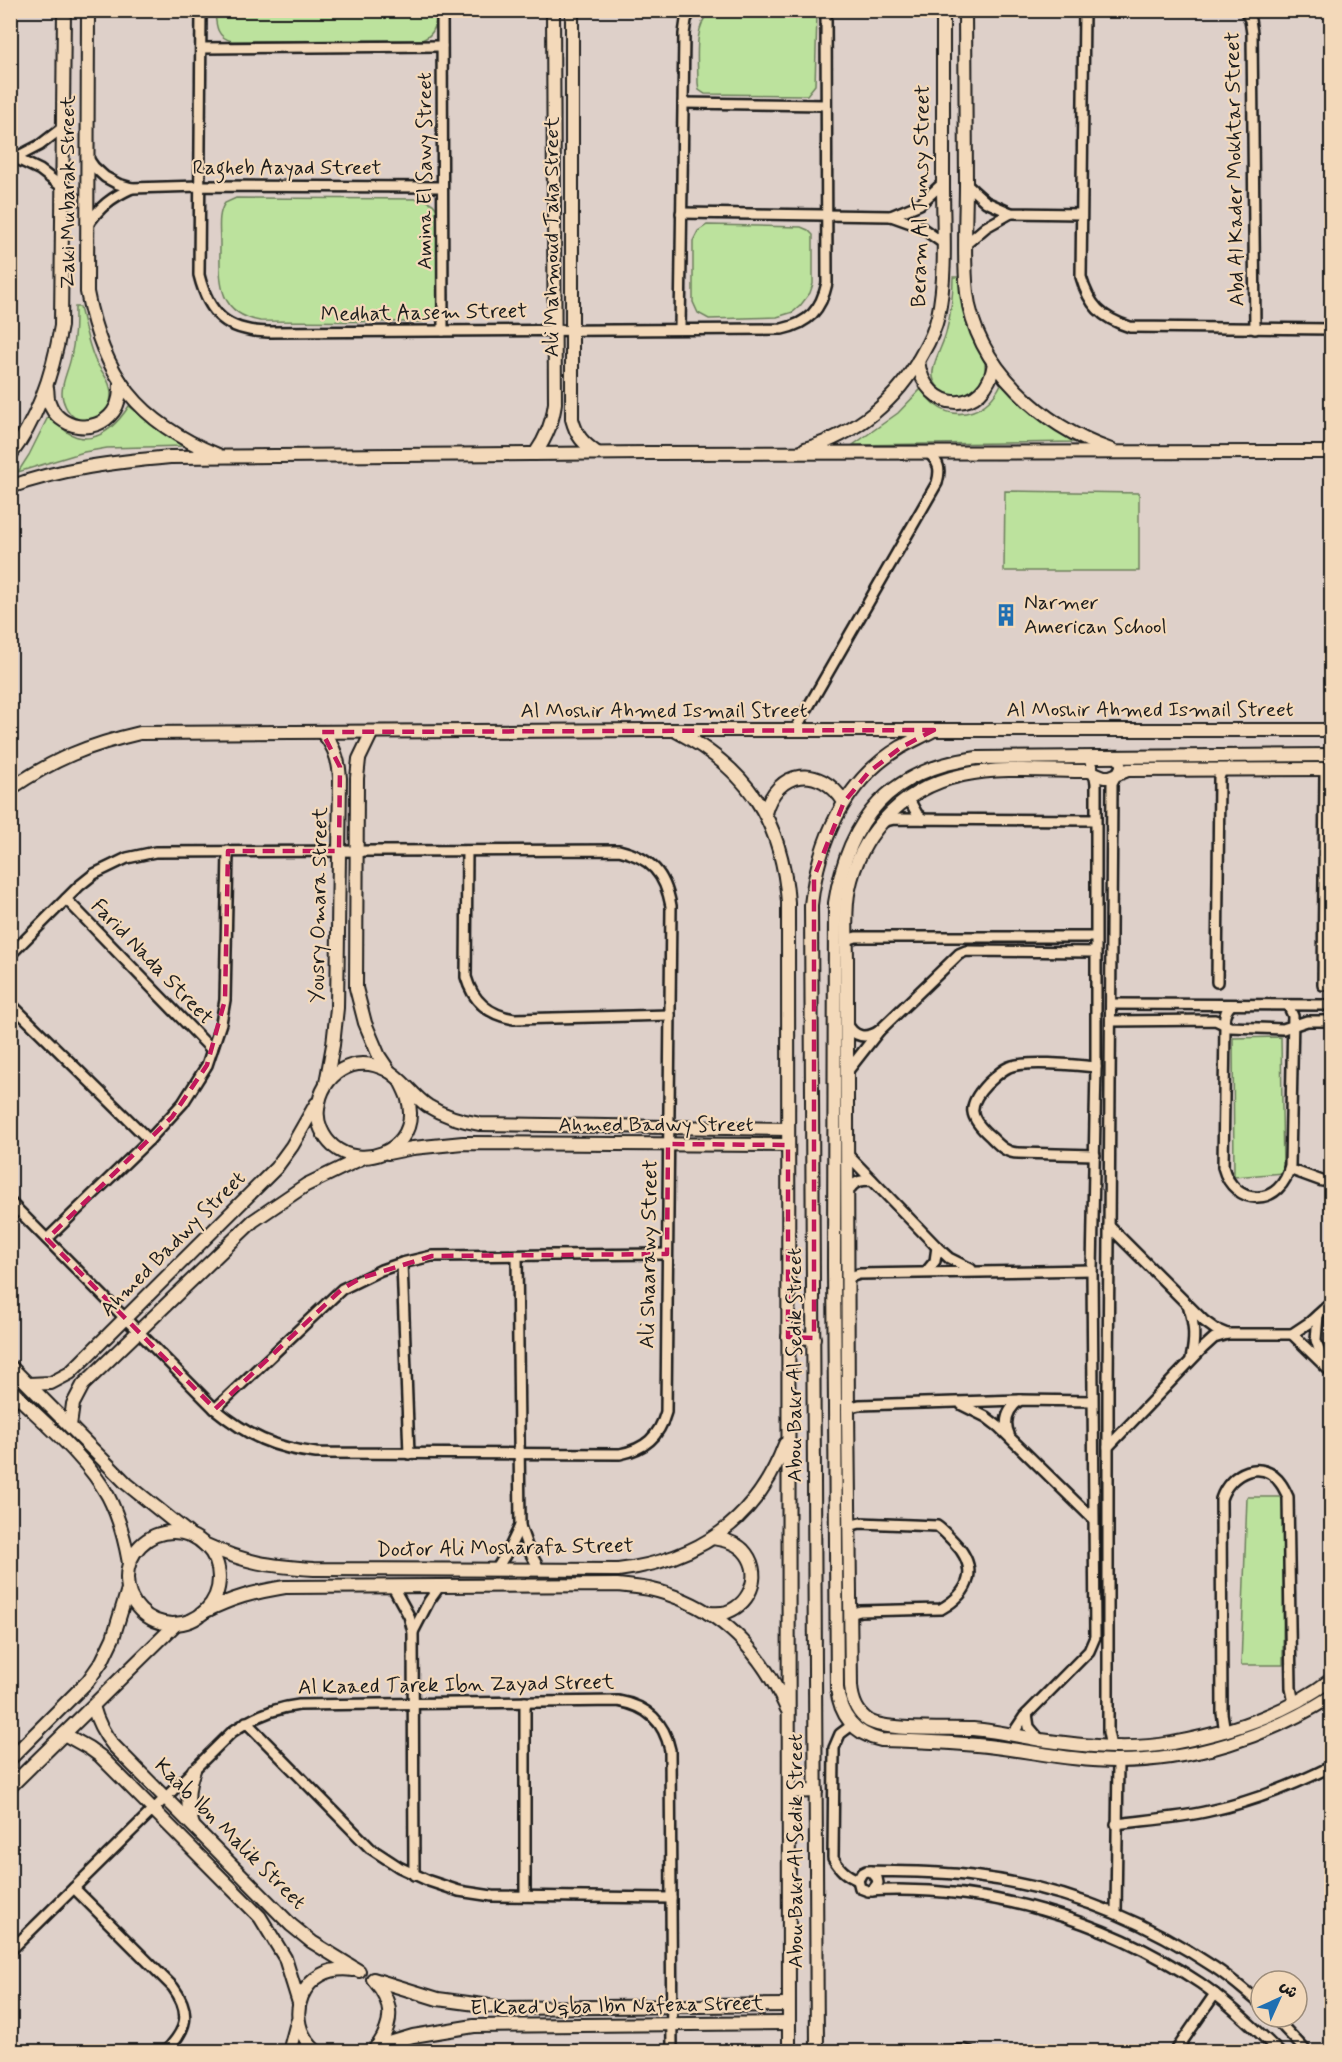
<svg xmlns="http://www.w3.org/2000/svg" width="1342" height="2062" font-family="Mynerve,'Playpen Sans Arabic',sans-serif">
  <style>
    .green { fill: #bce29d; stroke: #6c7f5c; stroke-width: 1.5 }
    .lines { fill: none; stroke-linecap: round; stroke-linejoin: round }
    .street-casing { stroke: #1c1c1c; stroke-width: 14 }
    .secondary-casing { stroke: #1c1c1c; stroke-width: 16 }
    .street { stroke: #f3d9ba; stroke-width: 9 }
    .secondary { stroke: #f3d9ba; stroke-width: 12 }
    .marked { fill: none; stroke: #c2185b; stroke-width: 4.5; stroke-dasharray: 12 8; stroke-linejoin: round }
    .labels { text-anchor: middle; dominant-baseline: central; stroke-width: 4.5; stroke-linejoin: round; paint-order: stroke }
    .street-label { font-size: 21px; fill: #1c1c1c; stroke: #f3d9ba }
    .poi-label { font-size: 21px; fill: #1c1c1c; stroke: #f3d9ba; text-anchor: start }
  </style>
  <rect width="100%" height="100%" fill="#ded0c9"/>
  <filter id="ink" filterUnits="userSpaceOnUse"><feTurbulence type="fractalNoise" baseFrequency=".0167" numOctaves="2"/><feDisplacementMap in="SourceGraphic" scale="12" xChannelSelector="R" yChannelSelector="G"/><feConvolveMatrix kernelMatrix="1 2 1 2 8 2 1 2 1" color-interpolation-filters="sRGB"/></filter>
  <g filter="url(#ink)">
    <g class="green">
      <path d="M710,10L815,11L817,14L815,85L807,95L705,94L699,90L698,83C698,59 693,29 710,10Z"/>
      <path d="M215,11H436C436,24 436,34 422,40L232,41C216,37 216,25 215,11Z"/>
      <path d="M236,198L424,199L433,204L439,212L437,311L431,319L422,322L260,321C216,313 220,280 220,244C220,230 217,214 225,203Z"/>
      <path d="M707,225L801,227L808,230L813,235V284L810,293L800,306L793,312L777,317L709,319L698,313L693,302V241L698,231Z"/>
      <path d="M953,277H960L961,294L968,327L985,363V380L972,395L951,398C943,392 935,387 933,377C931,365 943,345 946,333C951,314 953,296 953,277Z"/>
      <path d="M75,307H80C84,325 88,343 95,360C99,368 106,376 109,384C114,397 109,414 96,420C89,423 80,421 74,417C67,412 62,401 62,393C62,381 69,369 71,357C75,340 75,324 75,307Z"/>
      <path d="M1001,384L1040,419L1077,442L853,445L898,413L921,389C925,394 929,400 934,404C959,424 989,410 1001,384Z"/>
      <path d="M129,406L182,446L107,448L84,452L18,472L29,455L50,413C76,453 106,441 129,406Z"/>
      <path d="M1005,491L1139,493V571H1004Z"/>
      <path d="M1281,1037L1283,1173L1234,1177L1233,1038Z"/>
      <path d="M1247,1497H1284L1283,1665H1241Z"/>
    </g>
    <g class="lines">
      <g class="street-casing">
        <g id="street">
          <path d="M201,10L199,275C209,315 227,331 268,332L782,329C809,323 821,310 827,283L826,10"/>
          <path d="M442,10L443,331"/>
          <path d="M1084,10L1081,277C1089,305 1101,318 1130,327L1332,329"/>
          <path d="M1245,10L1250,20L1252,33L1255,329"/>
          <path d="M201,48L442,46"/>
          <path d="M683,103L826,105"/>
          <path d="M87,157L94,167L105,177L118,184L132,188L200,186L442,187"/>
          <path d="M10,158H15L40,145L62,128"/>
          <path d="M15,158L40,170L62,187"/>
          <path d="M966,184L986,202L1011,213L1081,214"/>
          <path d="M681,213L891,216L919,226L943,243"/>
          <path d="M891,216L920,204L943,183"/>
          <path d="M87,226C99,207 112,197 132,188"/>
          <path d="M966,244L986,227L1011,213"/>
          <path d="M680,329L684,34L686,20L691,10"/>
          <path d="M795,730L937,483C941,469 939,463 929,453"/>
          <path d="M912,795L910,801L917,814L923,819"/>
          <path d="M882,822L894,819L1095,820"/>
          <path d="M467,851L466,977C473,1002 489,1015 514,1019L670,1015"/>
          <path d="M66,899L212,1050"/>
          <path d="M847,940L856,937H1095"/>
          <path d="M10,955L79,886L94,874L127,858L155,852L619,850C651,858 665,873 671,906L666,1412C659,1437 645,1449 620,1454L316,1453C274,1448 248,1436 215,1409L10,1202"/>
          <path d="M1217,982L1219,778L1222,770"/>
          <path d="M1323,985L1325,774L1328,769"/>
          <path d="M10,1003L149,1140"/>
          <path d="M1111,1004L1332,1005"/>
          <path d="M1231,1005C1225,1011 1223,1017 1225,1026L1223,1167C1234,1208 1282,1207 1290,1165L1293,1016L1288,1005"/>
          <path d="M1111,1021L1215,1020L1230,1027L1283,1029L1307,1021H1332"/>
          <path d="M847,1023C854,1038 866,1039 879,1031"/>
          <path d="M847,1072L879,1031L959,954L966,951L1095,952"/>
          <path d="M847,1154L937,1247L949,1258L971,1269"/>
          <path d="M1095,1155L1018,1153C1006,1153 999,1145 991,1137C969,1118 966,1106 987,1084C994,1078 1000,1071 1009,1067C1027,1060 1075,1065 1096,1067"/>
          <path d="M1289,1169L1322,1181"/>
          <path d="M848,1193C852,1182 860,1180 872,1180"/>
          <path d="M1109,1226L1204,1321L1215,1329L1227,1334"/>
          <path d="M47,1239L149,1140L183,1103L207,1065L221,1023L225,1000L228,851"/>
          <path d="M517,1256L520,1526L528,1549L540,1570"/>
          <path d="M402,1263L409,1454"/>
          <path d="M926,1272L935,1261L937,1247"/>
          <path d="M847,1278L859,1274L1092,1270"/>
          <path d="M1189,1308C1195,1326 1195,1340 1191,1359"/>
          <path d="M1318,1315L1316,1340L1323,1362"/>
          <path d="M1292,1334L1332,1373"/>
          <path d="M962,1405L986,1417L999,1427L1093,1519"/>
          <path d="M847,1408L859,1405L1020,1400L1092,1401"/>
          <path d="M215,1409L342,1289L381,1270L402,1263L432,1256L667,1254"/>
          <path d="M1009,1434C1003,1420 1008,1409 1020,1400"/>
          <path d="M1108,1447L1203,1348L1214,1338L1227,1334H1292L1310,1322L1332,1302"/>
          <path d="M849,1526L860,1523L937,1526C943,1530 948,1536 954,1542C979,1568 971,1592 941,1609L860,1611L850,1614"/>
          <path d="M496,1570L509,1549L520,1526"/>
          <path d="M393,1587L409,1616L413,1632L414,1875"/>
          <path d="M413,1632L429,1601L439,1587"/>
          <path d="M1027,1714L1029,1727L1040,1740"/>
          <path d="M246,1722L370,1848L399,1867L429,1881L459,1891L492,1896L671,1898"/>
          <path d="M852,1725L840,1734L834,1748L833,1858C840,1870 846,1875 858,1880"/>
          <path d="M1225,1732L1222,1713L1221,1499C1230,1472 1263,1457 1281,1484C1284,1488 1286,1493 1288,1497L1291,1688L1294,1703"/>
          <path d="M1012,1735L1024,1717L1089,1651L1095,1637L1092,1270L1096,1067V783L1094,772L1090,762L1093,757"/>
          <path d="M1111,1747L1108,1732V1387L1112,783L1121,766L1118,757"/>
          <path d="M1116,1824C1147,1820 1179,1818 1209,1811C1252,1802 1292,1786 1332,1766"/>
          <path d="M871,1871L877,1878L878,1883L872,1891"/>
          <path d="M858,1880L860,1888L868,1891C985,1884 1103,1918 1200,1983C1229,2003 1254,2027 1279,2052"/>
          <path d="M858,1880L862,1873L866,1871C902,1872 937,1871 972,1876C1059,1886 1141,1918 1214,1967C1231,1978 1246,1992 1261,2004"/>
          <path d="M74,1888L173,1987C192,2013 187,2030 165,2052"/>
          <path d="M525,1896V1702"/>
          <path d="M1116,1913L1118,1761"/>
          <path d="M10,1951L232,1732C253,1717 273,1708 299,1705L618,1701C647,1706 664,1721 670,1750L672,2052"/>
          <path d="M1274,2017L1307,2052"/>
          <path d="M10,2048L14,2052"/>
          <path d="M931,2052L964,2050L971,2052"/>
          <path d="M1175,2052L1215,1994"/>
        </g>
      </g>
      <g class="secondary-casing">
        <g id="secondary">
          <path d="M88,10L87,292C103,376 138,422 218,455"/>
          <path d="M572,10V419C577,437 582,442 597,453"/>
          <path d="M965,10C965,68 966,126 966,184C966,220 963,257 967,293C976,368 1043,426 1111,450"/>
          <path d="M918,361C925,415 987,416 994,363"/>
          <path d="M47,388C48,393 47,398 49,402C58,430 96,435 113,412C120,403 120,392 120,381"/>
          <path d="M805,449C856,434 897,401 922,354C929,342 935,330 938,316C947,274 943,228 943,184C943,126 943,68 943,10"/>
          <path d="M535,454C546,438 553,423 555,403L553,10"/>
          <path d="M10,456C39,417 53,373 61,326L64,10"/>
          <path d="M10,487C62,468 116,462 170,457L650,453L1332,452"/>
          <path d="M674,730C747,768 782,820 788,902L789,2052"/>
          <path d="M322,732C334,745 339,759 340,778L337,1008L333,1045L326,1083"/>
          <path d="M372,732L359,759L357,778L356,988L365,1023L379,1056L389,1071"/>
          <path d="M1332,755L977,758C891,769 848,818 835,903L834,1267L837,1688C840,1715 854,1734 881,1740C919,1741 957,1742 995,1747C1036,1752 1076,1761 1117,1761C1193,1761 1267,1737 1332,1696"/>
          <path d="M1332,769L1128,770L1110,777H1104L1089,771C1013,771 939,758 883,821C866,840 854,864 849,889C844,909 847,938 847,960C847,1011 847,1063 847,1114C847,1305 848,1495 851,1686C852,1700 857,1713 869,1721C887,1731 950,1728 973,1729C996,1731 1018,1736 1041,1740C1084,1746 1129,1751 1172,1743C1228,1733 1286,1714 1332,1679"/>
          <path d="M10,789C54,759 88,745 140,733L651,730H1332"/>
          <path d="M765,813C777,769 820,764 844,802"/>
          <path d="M401,1083C406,1093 410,1101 410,1113C411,1152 361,1170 333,1146C323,1137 316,1122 318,1109C321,1074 354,1053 387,1070C402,1078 413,1096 428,1106C444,1116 461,1121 480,1124L788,1129"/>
          <path d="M388,1153L413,1148L463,1143L788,1145"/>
          <path d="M788,1337L814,1338"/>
          <path d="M10,1366L127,1484L188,1533"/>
          <path d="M29,1384L51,1383L70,1373L276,1168L292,1146L316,1104"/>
          <path d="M10,1389C42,1421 87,1457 108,1496C119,1517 125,1540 129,1563"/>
          <path d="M70,1426L73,1404L83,1385L253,1221L306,1185L362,1158"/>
          <circle cx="173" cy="1578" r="46"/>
          <path d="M204,1544C245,1563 270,1566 314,1569L618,1570C699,1560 756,1521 785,1444"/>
          <path d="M204,1612C232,1598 254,1592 285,1587L617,1585C627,1586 638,1587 649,1589C716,1604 760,1648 787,1709"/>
          <path d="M708,1613C715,1613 721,1614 727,1612C752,1603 763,1571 743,1550C735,1542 724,1540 713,1538"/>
          <path d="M93,1706C97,1721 103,1733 113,1745L291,1925L312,1942L359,1971"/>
          <path d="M64,1734L89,1748L100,1756L260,1917L285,1958L299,2003"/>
          <path d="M10,1759L88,1681L102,1661L113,1638L128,1589"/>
          <path d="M10,1787L176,1624"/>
          <path d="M789,1792L816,1791"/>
          <path d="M193,1825C186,1806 187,1788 194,1770"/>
          <path d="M373,1979L438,1999L506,2008L788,2005"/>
          <path d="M374,1980C394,2003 394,2024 376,2048"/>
          <path d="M376,2047L413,2036L474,2026L788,2023"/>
          <path d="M289,2052L297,2022"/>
          <path d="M317,2052C279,2020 303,1962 353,1970"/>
          <path d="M817,2052L811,905C818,842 844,781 901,747C912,741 923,736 934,730"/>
        </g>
      </g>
      <use href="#street" class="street"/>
      <use href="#secondary" class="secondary"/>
    </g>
  </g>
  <path class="marked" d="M934,730L900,748L869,772L844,802L814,877V1338L788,1337V1145L668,1144L667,1254L432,1256L361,1278L342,1289L215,1409L47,1239L172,1117L207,1065L225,1000L228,851H339L340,767L322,732Z"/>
  <defs>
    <g id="building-bare" transform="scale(1.8)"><path d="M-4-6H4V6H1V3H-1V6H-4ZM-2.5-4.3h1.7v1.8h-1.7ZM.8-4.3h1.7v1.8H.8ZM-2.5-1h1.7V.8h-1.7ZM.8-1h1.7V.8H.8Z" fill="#1f6fb2" stroke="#f3d9ba" stroke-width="2.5" paint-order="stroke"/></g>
  </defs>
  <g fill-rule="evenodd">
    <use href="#building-bare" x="1006" y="615"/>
  </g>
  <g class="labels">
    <g class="street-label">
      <text x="287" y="168">Ragheb Aayad Street</text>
      <text transform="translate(1235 169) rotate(-91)">Abd Al Kader Mokhtar Street</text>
      <text transform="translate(425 171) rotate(-90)">Amina El Sawy Street</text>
      <text transform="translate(68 192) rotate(-90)">Zaki Mubarak Street</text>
      <text transform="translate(921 196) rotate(-89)">Beram Al Tunsy Street</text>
      <text transform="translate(552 237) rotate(-90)">Ali Mahmoud Taha Street</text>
      <text transform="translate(424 313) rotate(-1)">Medhat Aasem Street</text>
      <text x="1150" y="710">Al Moshir Ahmed Ismail Street</text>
      <text x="664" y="711">Al Moshir Ahmed Ismail Street</text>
      <text transform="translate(319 905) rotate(-89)">Yousry Omara Street</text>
      <text transform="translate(152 962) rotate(46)">Farid Nada Street</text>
      <text x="656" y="1125">Ahmed Badwy Street</text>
      <text transform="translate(173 1244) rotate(-45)">Ahmed Badwy Street</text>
      <text transform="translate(649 1254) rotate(-89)">Ali Shaarawy Street</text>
      <text transform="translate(795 1365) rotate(-90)">Abou Bakr Al Sedik Street</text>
      <text transform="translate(505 1548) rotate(-1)">Doctor Ali Mosharafa Street</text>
      <text transform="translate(456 1685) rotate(-1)">Al Kaaed Tarek Ibn Zayad Street</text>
      <text transform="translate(230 1834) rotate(45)">Kaab Ibn Malik Street</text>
      <text transform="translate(796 1851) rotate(-90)">Abou Bakr Al Sedik Street</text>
      <text transform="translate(617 2006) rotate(-1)">El Kaed Uqba Ibn Nafeaa Street</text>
    </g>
    <g class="poi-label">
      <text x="1024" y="603">Narmer<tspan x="1024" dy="24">American School</tspan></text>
    </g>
  </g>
  <rect width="1342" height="2062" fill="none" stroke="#f3d9ba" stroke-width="36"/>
  <rect x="18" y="18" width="1306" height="2026" fill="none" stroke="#1c1c1c" stroke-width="2" filter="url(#ink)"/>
  <g transform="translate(1279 1999) rotate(45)"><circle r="28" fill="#f3d9ba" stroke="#9d8d7b" stroke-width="1.5"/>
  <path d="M0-4.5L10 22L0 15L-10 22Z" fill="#1f6fb2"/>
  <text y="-9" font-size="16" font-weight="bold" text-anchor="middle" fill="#1c1c1c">ش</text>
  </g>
</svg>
